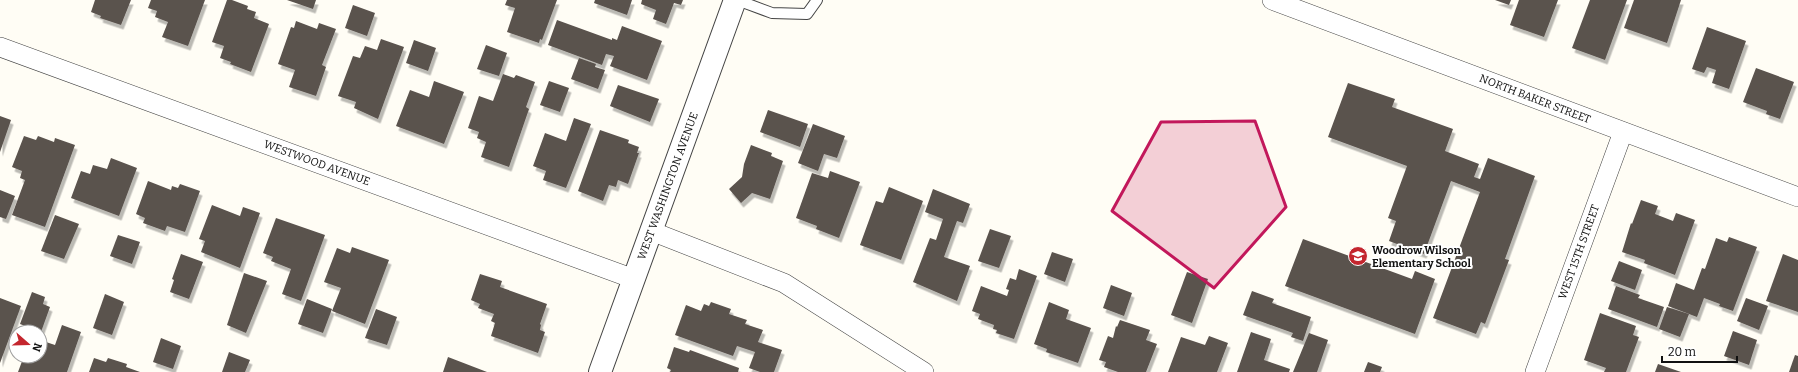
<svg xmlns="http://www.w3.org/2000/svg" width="1798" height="372" font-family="Bitter,serif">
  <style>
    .building { fill: #5a524d; filter: url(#shadow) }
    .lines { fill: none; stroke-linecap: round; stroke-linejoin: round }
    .service-casing { stroke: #444; stroke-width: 12 }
    .minor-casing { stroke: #444; stroke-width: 20 }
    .tertiary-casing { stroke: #444; stroke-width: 24 }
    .service { stroke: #fff; stroke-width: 10 }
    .minor { stroke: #fff; stroke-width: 19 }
    .tertiary { stroke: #fff; stroke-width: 22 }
    .marked { fill: #c2185b; fill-opacity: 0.2; stroke: #c2185b; stroke-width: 3; stroke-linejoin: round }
    .labels { text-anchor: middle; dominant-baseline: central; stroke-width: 4; stroke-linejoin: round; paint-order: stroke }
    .street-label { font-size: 11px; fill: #111; stroke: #fff }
    .poi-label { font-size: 11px; font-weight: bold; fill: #111; stroke: #fff; text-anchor: start }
  </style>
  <defs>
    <filter id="shadow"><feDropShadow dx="2.5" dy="4.5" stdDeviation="0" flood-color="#0004"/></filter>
  </defs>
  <rect width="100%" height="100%" fill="#fffdf5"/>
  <g class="building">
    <path d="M95,0H131L121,25L100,18L101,16L91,12Z"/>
    <path d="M151,0H205L188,46L162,37L168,22L155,17L157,11L148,8Z"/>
    <path d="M227,0H232L248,6L247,9L256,12L254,18L269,24L251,72L230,64L231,62L220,58L224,46L212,42Z"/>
    <path d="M287,0H316L313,9Z"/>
    <path d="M507,0H557L542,40L540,39L539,43L507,32L515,8L505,5Z"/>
    <path d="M595,0H632L627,15L594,3Z"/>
    <path d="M642,0H683L681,5L674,3L666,24L653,19L656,10L641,4Z"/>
    <path d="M1495,0H1511L1509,5Z"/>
    <path d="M1519,0H1558L1544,37L1510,25Z"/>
    <path d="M1590,0H1627L1605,60L1572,48Z"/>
    <path d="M1634,0H1681L1667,43L1624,28Z"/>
    <path d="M353,5L375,13L367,36L345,28Z"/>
    <path d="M557,20L612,40V38L617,40L622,26L662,41L647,80L610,66L614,56L606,54L602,65L548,45Z"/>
    <path d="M296,21L317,29L319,23L336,29L322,65L326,67L316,96L289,87L295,70L278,64L291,27L294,28Z"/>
    <path d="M1707,27L1746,41L1729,89L1712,83L1716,70L1707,67L1704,73L1692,69Z"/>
    <path d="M381,39L404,47L378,119L354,108L356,102L338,96L353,56L360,58L365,46L377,50Z"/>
    <path d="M414,40L436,48L428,71L406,63Z"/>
    <path d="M486,45L507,53L499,76L477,69Z"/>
    <path d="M579,58L596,64L595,67L605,70L598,89L571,79Z"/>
    <path d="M1756,68L1794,82L1780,119L1766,114L1767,111L1743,102Z"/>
    <path d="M503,74L514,78L516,75L535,82L526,107L529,109L509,167L481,157L486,142L477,138L479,132L468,128L479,96L493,101Z"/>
    <path d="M434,81L464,92L444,144L396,126L410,90L429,97Z"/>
    <path d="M549,81L569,88L560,112L540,105Z"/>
    <path d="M1348,83L1395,99L1392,107L1453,129L1445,151L1479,164L1474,177L1480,179L1488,158L1535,176L1505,259L1509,260L1485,324L1481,322L1476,334L1433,318L1480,192L1451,181L1424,254L1389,241L1396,221L1388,218L1407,166L1328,137Z"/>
    <path d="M618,85L659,99L650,122L610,106Z"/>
    <path d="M768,110L808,124L800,147L760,132Z"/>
    <path d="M0,116L11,120L0,152Z"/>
    <path d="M574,118L591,124L566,188L543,180L546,171L533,166L545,133L566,141Z"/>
    <path d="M813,124L845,136L837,158L824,154L818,171L798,163Z"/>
    <path d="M600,130L629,140L628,143L639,147L637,153H639L628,184L618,180L616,187L609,185L603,201L578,191Z"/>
    <path d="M24,136L36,140L38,136L54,142L55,138L75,145L45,227L12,215L25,180L20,178L22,171L12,167Z"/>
    <path d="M751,145L772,153L771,156L783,161L770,199L752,193L741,203L729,189L742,177L744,164Z"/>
    <path d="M111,158L137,168L119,216L71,198L81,171L90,174L93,165L107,169Z"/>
    <path d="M830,171L860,182L839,238L816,229L817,226L796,218L812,173L828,178Z"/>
    <path d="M148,181L171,190L172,186L178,188L180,184L200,191L185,232L167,226L165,231L143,223L145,218L136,214Z"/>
    <path d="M889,187L923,201L901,260L860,245L876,201L883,203Z"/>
    <path d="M933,189L970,204L963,223L957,221L944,257L970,266L957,301L913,282L930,238L936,240L943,219L925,212Z"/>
    <path d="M0,190L15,196L6,219L0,217Z"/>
    <path d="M1641,200L1658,206L1655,214L1673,221L1676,213L1695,220L1675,275L1644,263L1645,260L1622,252L1631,223L1632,224Z"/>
    <path d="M212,205L240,216L243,207L260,213L240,268L201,252L205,241L199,239Z"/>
    <path d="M55,215L79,224L64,259L41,251Z"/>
    <path d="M276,218L325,235L301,301L282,294L291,269L271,261L273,257L263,253Z"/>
    <path d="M990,229L1011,236L999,268L978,261Z"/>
    <path d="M118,235L140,242L132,264L110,256Z"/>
    <path d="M1729,237L1757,247L1733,311L1719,306L1720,304L1704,298L1697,317L1668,306L1676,283L1694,290L1702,268L1705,269L1716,238L1727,242Z"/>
    <path d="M1303,239L1412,279L1415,271L1435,279L1415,334L1285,286Z"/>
    <path d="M352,247L389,260L365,324L332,311L341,288L324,282L337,248L350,253Z"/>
    <path d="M1052,252L1073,259L1065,282L1044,274Z"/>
    <path d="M181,254L203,262L189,299L170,292L174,280L172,279Z"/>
    <path d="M1783,254L1798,260V312L1766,301Z"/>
    <path d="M1619,261L1642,270L1635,290L1611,281Z"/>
    <path d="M1019,269L1037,276L1014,339L996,333L997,330L993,329L994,325L978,319L980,314L972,311L981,286L1007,296L1009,290L1006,289L1010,278L1016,280Z"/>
    <path d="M1187,272L1208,279L1192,323L1171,315Z"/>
    <path d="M244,273L267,281L246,333L227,325Z"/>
    <path d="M480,274L502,281L500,287L547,304L540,324L541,325L540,330L545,332L538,353L491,336L495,323L491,321L494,314L478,308L480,304L471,300Z"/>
    <path d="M1111,285L1132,293L1124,316L1103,308Z"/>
    <path d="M1616,286L1640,295L1638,298L1664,307L1657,327L1608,309Z"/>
    <path d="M1252,291L1274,299L1272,303L1311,317L1303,341L1291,337L1293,333L1243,315Z"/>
    <path d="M32,292L45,297L43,304L50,307L41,332L20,324Z"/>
    <path d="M105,294L124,302L112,335L93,328Z"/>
    <path d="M0,298L21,306L0,363Z"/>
    <path d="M1746,298L1768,306L1759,330L1737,321Z"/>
    <path d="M307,299L332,309L323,333L298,324Z"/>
    <path d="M711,302L731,309L729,314L747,320L745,324L763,330L758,342L782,350L774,372H760L749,368L755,352L737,346L733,356L675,335L686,305L701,311L704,304L709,306Z"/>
    <path d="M1049,302L1069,310L1066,319L1091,328L1078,363L1046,352L1047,349L1034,344Z"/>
    <path d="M1667,307L1689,314L1680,337L1659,329Z"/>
    <path d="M376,309L397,317L387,345L365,338Z"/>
    <path d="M1600,313L1636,326L1633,335L1639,337L1626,372H1604L1606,368L1584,360Z"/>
    <path d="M1120,320L1150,330L1146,340L1157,344L1146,372H1118L1104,367L1106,362L1099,360L1108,336L1113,338L1116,326L1117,327Z"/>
    <path d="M62,325L81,332L67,372H18L24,356H40V340L55,345Z"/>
    <path d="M1733,331L1757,340L1749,365L1724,356Z"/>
    <path d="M1251,332L1271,339L1264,360L1290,369L1289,372H1237Z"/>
    <path d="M1309,333L1328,340L1317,372H1293Z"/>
    <path d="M1209,336L1228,343L1217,372H1168L1181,337L1205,345Z"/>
    <path d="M161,338L181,346L173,369L153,362Z"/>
    <path d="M674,347L689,352L690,350L739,368L738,372H670L671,370L667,368Z"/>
    <path d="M229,352L250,360L245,372H222Z"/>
    <path d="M1795,355L1798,356V372H1789Z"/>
    <path d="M448,357L487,372H443Z"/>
    <path d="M94,358L106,362L108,358L127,364L126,367L140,372H89Z"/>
    <path d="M1368,362L1382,367L1380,372H1364Z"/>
    <path d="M1658,364L1681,372H1655Z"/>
  </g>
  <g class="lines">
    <g class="service-casing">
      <path id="service" d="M737,0L772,13L807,14L817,0"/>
    </g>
    <g class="minor-casing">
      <g id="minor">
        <path d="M1272,0L1798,197"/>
        <path d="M0,47L634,279"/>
        <path d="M651,231L784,283L924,372"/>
        <path d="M1535,372L1623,132"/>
      </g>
    </g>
    <g class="tertiary-casing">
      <path id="tertiary" d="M600,372L735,0"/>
    </g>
    <use href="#service" class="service"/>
    <use href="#minor" class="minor"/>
    <use href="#tertiary" class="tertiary"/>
  </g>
  <path class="marked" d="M1255,121L1286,207L1214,288L1112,211L1161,122Z"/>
  <defs>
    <g id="school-disc" transform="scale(1)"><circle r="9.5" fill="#c4262e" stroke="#fff"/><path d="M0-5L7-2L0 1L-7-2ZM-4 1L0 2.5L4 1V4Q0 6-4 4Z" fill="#fff"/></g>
  </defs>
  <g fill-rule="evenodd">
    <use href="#school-disc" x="1358" y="256"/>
  </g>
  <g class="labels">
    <g class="street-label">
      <text transform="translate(1535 99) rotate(21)">NORTH BAKER STREET</text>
      <text transform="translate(317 163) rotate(20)">WESTWOOD AVENUE</text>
      <text transform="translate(668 186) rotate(-70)">WEST WASHINGTON AVENUE</text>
      <text transform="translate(1579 252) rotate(-70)">WEST 15TH STREET</text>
    </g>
    <g class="poi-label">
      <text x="1372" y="250">Woodrow Wilson<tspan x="1372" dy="13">Elementary School</tspan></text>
    </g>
  </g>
  <g transform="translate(28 344) rotate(110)"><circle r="19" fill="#ffffff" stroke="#a0a0a0"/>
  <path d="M0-3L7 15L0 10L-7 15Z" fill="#c4262e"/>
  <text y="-6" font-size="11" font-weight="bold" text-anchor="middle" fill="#111111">N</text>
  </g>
  <path d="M1662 356v6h75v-6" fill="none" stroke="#111111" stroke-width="2"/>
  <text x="1668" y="356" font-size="12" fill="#111111" stroke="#ffffff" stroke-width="3" paint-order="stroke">20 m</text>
</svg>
